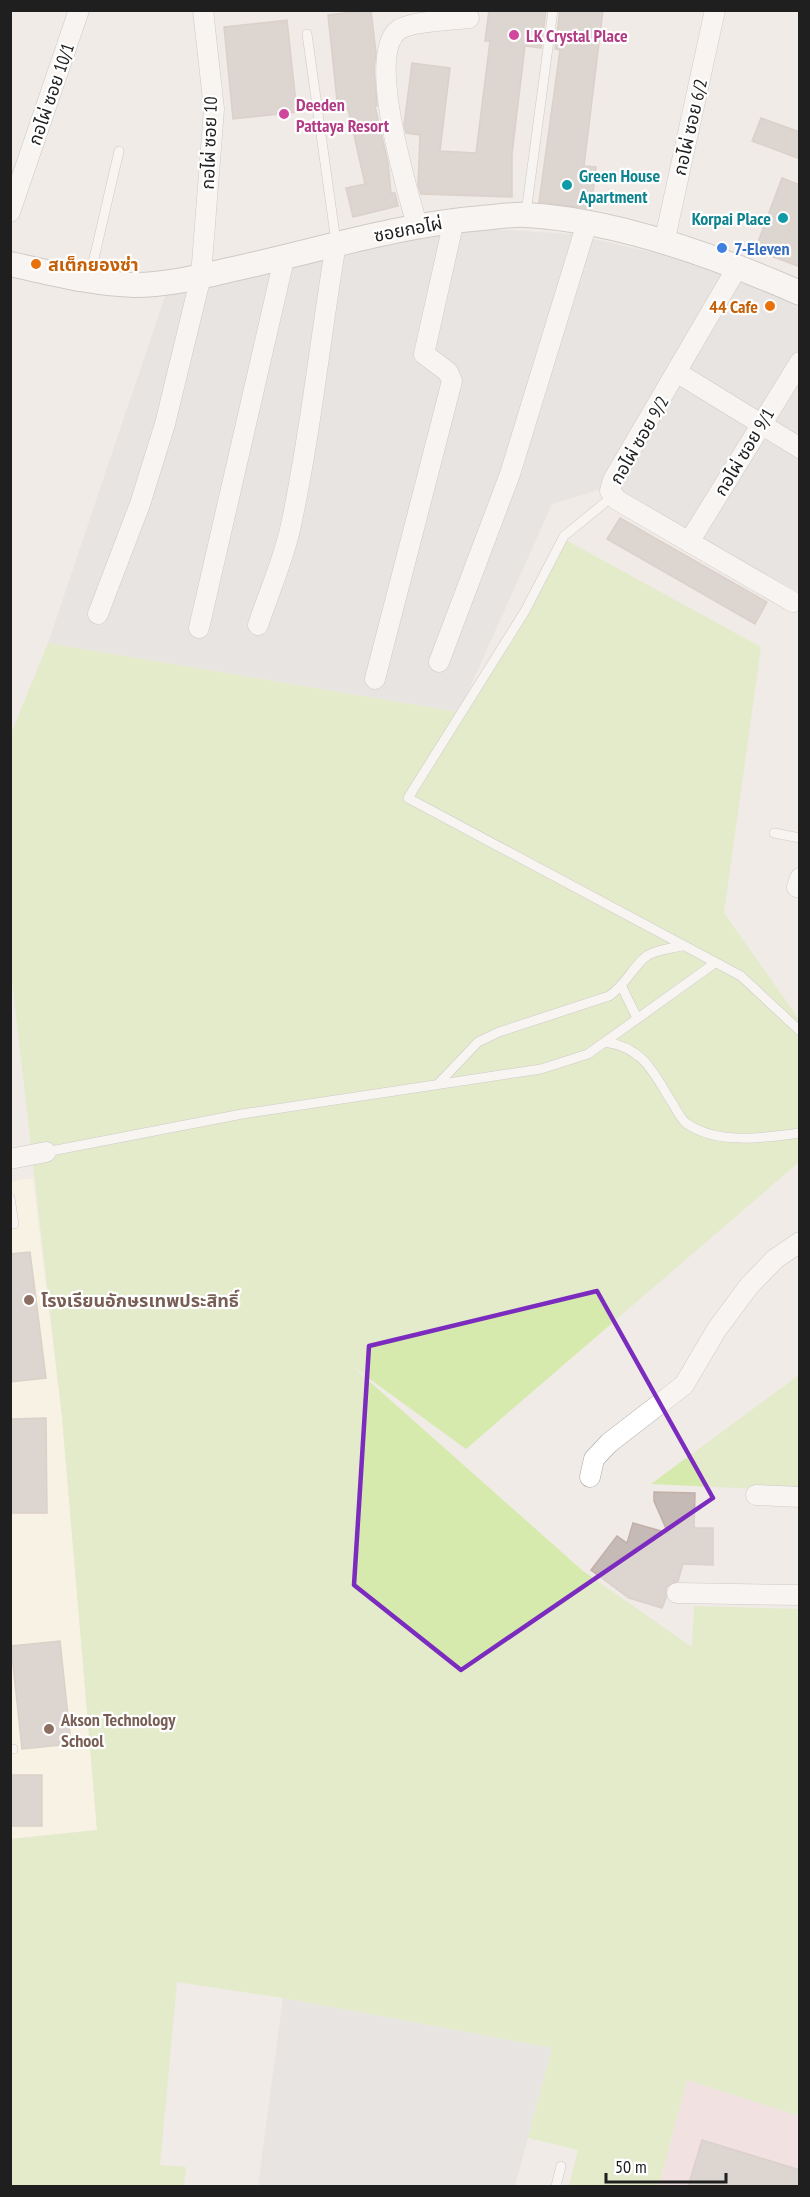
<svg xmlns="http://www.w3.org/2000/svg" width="810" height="2197" font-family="'PT Sans Narrow','Noto Sans Thai',sans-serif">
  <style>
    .residential { fill: #dddcdd }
    .commercial { fill: #f1d5d9 }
    .education { fill: #fffae0 }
    .grass { fill: #d5eaac }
    .building { fill: #c5bab5; stroke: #c2afa8; stroke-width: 1.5 }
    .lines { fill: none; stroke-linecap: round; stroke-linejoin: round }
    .service-casing { stroke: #a3a3a3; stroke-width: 10 }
    .minor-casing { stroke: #a3a3a3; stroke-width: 21 }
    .tertiary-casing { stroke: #a3a3a3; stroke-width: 26 }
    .service { stroke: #fff; stroke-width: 9 }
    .minor { stroke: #fff; stroke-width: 20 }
    .tertiary { stroke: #fff; stroke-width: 24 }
    .marked { fill: none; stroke: #7b2cbf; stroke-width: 4.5; stroke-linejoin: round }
    .hotel-dot { fill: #d1479c; stroke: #fff; stroke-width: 2 }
    .culture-dot { fill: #0f9aa8; stroke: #fff; stroke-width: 2 }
    .shop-dot { fill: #3f7fe0; stroke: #fff; stroke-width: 2 }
    .food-dot { fill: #e8710a; stroke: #fff; stroke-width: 2 }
    .education-dot { fill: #8d6e63; stroke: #fff; stroke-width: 2 }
    .labels { text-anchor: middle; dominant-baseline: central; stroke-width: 4.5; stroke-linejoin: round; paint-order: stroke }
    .hotel-label { font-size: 18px; font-weight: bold; fill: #b23c85; stroke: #fff; text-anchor: start }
    .street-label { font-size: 18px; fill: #1f1f1f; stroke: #fff }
    .culture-label { font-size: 18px; font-weight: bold; fill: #0d838f; stroke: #fff; text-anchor: start }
    .shop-label { font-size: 18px; font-weight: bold; fill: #366cbe; stroke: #fff; text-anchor: start }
    .food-label { font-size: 18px; font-weight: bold; fill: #c56008; stroke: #fff; text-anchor: start }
    .education-label { font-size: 18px; font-weight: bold; fill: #785e54; stroke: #fff; text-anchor: start }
  </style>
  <rect width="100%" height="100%" fill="#f0ebe6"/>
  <g class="residential">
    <path d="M461,227L572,234L721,268L799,308V592L602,489L552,504L459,712L48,643L165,296Z"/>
    <path d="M283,1998L552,2048L515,2186H258Z"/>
  </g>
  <path class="commercial" d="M687,2080L799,2116V2186H659Z"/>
  <path class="education" d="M33,1178L62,1417L97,1830L11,1839L10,1182Z"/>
  <g class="grass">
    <path d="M564,539L761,647L724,913L799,1019V1162L466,1449L352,1366L583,1571L692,1647L694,1606L799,1609V2116L687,2080L659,2186H569L578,2150L528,2138L552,2048L283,1998L177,1982L160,2165L186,2167L184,2186H11V1839L97,1830L62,1417L11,972L10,736L48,643L458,712Z"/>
    <path d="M799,1375V1491L651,1484Z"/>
  </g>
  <g class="building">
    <path d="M371,10L376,53L374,69L377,106H375L388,163L391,193H395L398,206L353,217L346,188L365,184L348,109L338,110L328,15Z"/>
    <path d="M489,10H546L541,48L525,46L512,154V197L421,194L418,185L420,135L406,133L404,125L412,63L450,68L440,151L476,153L490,41H485Z"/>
    <path d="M560,10H603L584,166L596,167L591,209L539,202L560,50L555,49Z"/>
    <path d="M287,20L297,112L233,119L224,27Z"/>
    <path d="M761,118L800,132V159L752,141Z"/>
    <path d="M782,178L800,185V267L755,250Z"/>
    <path d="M620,518L767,602L755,624L607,539Z"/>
    <path d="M30,1252L46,1378L10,1382V1254Z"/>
    <path d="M46,1418L47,1513H10V1419Z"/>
    <path d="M654,1492L695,1493L694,1528H713V1565L683,1564L678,1581L666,1587V1598L662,1608L629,1598L591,1570L617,1536L627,1543L633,1523L668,1533L654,1501Z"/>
    <path d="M60,1641L71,1744L22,1749L11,1646Z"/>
    <rect x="10" y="1775" width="32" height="51"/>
    <path d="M702,2140L800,2170V2187H688Z"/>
  </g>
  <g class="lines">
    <g class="service-casing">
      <g id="service">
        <path d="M307,34L336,242"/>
        <path d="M526,213L553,10"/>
        <path d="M89,280L119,151"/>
        <path d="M613,496L564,536L525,611L408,798L741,976L800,1031"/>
        <path d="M774,833L800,838"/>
        <path d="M622,987L637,1018"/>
        <path d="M605,1042C645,1048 653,1073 673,1104C677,1111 681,1119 686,1123C716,1145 765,1138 800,1133"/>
        <path d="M439,1083L478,1042L499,1032L609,996C624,986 630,972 642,960C651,950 669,949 682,946"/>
        <path d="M46,1152L242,1114L541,1069L588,1054L715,963"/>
        <path d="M10,1198L14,1224H10"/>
        <path d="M10,1749H13"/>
        <path d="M556,2186L561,2166"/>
      </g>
    </g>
    <g class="minor-casing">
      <g id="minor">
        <path d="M10,212L79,10"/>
        <path d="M417,225C407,189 367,59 397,31C408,21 453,20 469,18"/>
        <path d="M664,243L715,10"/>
        <path d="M738,266L613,480L610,491L617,500L793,602"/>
        <path d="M678,373L800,448"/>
        <path d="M689,542L800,362"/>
        <path d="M98,614L140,504L165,424L201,276L214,109L203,10"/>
        <path d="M258,625C269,592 284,559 291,525C311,432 320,338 336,244"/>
        <path d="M199,628L284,259"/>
        <path d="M439,662L510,474L587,223"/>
        <path d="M375,679L452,381L448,372L424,354L454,220"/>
        <path d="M797,887L800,878"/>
        <path d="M10,1159L46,1152"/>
        <path d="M590,1477L594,1459L609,1443L684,1385L717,1329L749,1286L775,1259L800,1242"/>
        <path d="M756,1495L800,1497"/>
        <path d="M677,1593L800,1595"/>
      </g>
    </g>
    <g class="tertiary-casing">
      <path id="tertiary" d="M10,264C52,273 93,284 135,285C166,285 200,277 229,270C313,252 395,225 482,218C496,217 512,214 527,215C616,220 718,257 800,293"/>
    </g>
    <use href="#service" class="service"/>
    <use href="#minor" class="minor"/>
    <use href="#tertiary" class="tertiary"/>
  </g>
  <path d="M0 0H810V2197H0ZM597,1291L713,1498L461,1670L354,1585L369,1346Z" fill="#f0ebe6" fill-opacity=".55" fill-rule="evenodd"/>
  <path class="marked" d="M597,1291L713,1498L461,1670L354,1585L369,1346Z"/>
  <g class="hotel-dot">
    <circle cx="514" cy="35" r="6"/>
    <circle cx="284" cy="114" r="6"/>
  </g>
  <g class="culture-dot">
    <circle cx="567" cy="185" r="6"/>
    <circle cx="783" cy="218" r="6"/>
  </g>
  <circle class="shop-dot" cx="722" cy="248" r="6"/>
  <g class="food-dot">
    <circle cx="36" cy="264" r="6"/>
    <circle cx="770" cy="306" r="6"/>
  </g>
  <g class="education-dot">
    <circle cx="29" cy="1300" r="6"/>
    <circle cx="49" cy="1729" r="6"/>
  </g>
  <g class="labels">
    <g class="hotel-label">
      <text x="526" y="35">LK Crystal Place</text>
      <text x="296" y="104">Deeden<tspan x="296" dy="21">Pattaya Resort</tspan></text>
    </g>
    <g class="street-label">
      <text transform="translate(51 94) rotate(-71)">กอไผ่ ซอย 10/1</text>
      <text transform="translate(690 127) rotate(-77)">กอไผ่ ซอย 6/2</text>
      <text transform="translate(209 143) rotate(-88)">กอไผ่ ซอย 10</text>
      <text transform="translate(408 229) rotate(-11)">ซอยกอไผ่</text>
      <text transform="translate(639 440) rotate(-60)">กอไผ่ ซอย 9/2</text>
      <text transform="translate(744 452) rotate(-59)">กอไผ่ ซอย 9/1</text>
    </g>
    <g class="culture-label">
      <text x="579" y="175">Green House<tspan x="579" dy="21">Apartment</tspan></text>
      <text x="771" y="218" text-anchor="end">Korpai Place</text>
    </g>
    <g class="shop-label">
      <text x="734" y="248">7-Eleven</text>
    </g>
    <g class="food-label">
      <text x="48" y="264">สเต็กยองซ่า</text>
      <text x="758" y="306" text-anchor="end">44 Cafe</text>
    </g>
    <g class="education-label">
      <text x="41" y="1300">โรงเรียนอักษรเทพประสิทธิ์</text>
      <text x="61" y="1719">Akson Technology<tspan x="61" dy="21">School</tspan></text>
    </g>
  </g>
  <rect width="810" height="2197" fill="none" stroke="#1f1f1f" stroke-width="24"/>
  <path d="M606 2173v9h120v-9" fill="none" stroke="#1f1f1f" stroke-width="3"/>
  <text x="615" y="2173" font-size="18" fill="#1f1f1f" stroke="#ffffff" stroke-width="4.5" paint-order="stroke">50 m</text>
</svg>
